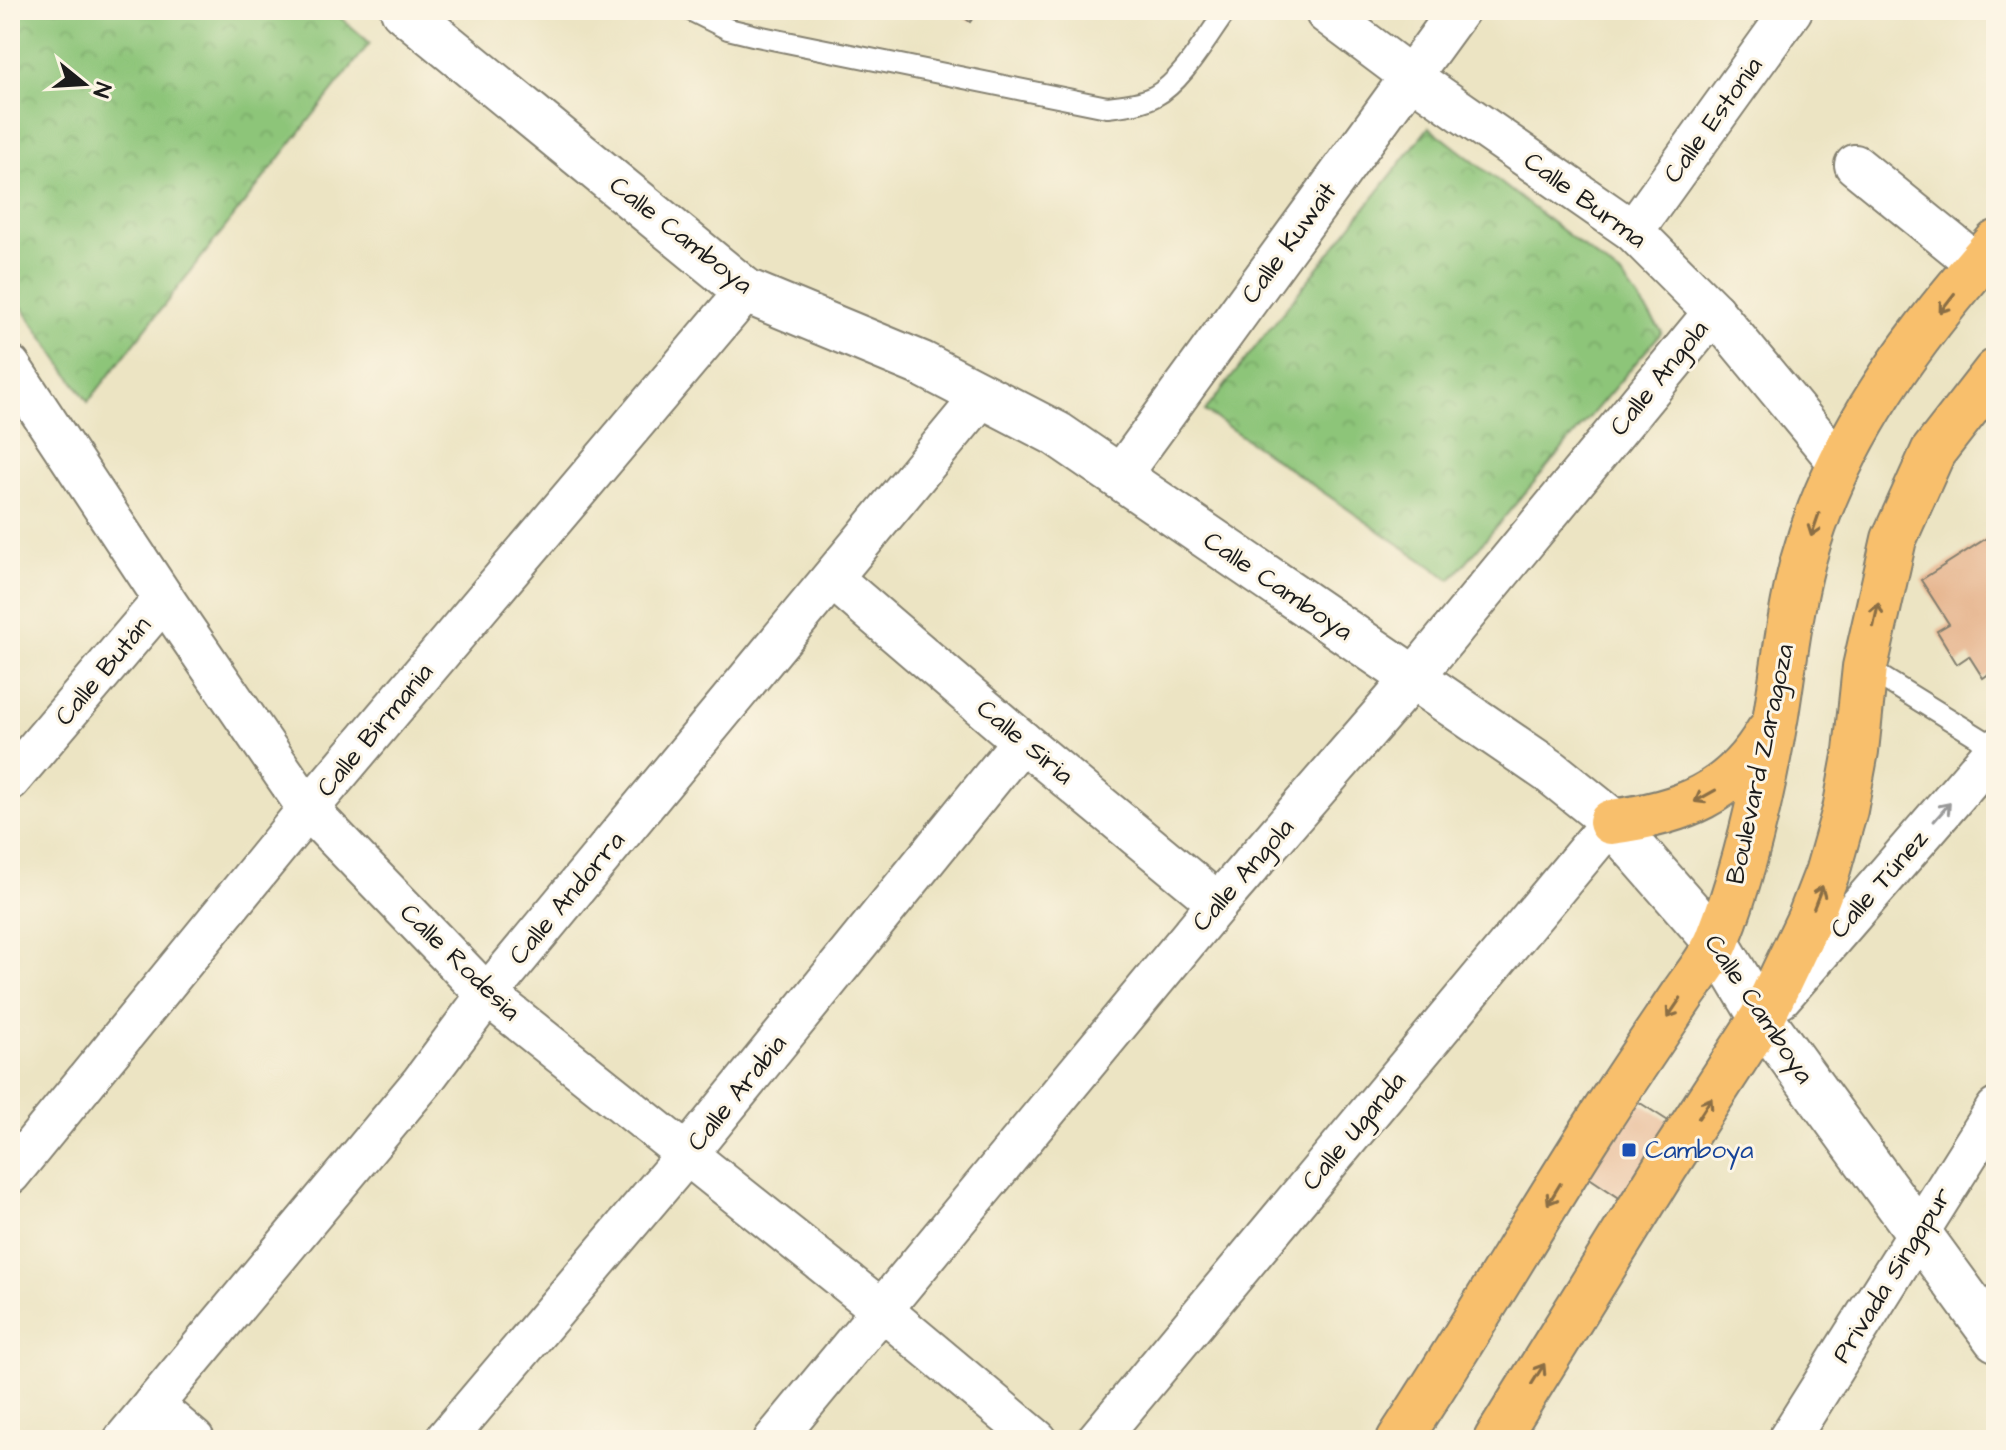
<svg xmlns="http://www.w3.org/2000/svg" width="2006" height="1450" font-family="'Architects Daughter',sans-serif">
  <style>
    .park { fill: url(#park-crowns); stroke: #54704a; stroke-width: 2 }
    .building { fill: #e7b792 }
    .lines { fill: none; stroke-linecap: round; stroke-linejoin: round }
    .service-casing { stroke: #848070; stroke-width: 24 }
    .minor-casing { stroke: #848070; stroke-width: 44 }
    .tertiary-casing { stroke: #848070; stroke-width: 48 }
    .primary-casing { stroke: #848070; stroke-width: 48 }
    .service { stroke: #fff; stroke-width: 20 }
    .minor { stroke: #fff; stroke-width: 40 }
    .tertiary { stroke: #fff; stroke-width: 44 }
    .primary { stroke: #f8bf6c; stroke-width: 44 }
    .oneway { stroke: #8a6e44 }
    .oneway2 { stroke: #999 }
    .transit-dot { fill: #1a4fb4; stroke: #fcf5e5; stroke-width: 3 }
    .labels { text-anchor: middle; dominant-baseline: central; stroke-width: 6; stroke-linejoin: round; paint-order: stroke }
    .street-label { font-size: 26px; fill: #1c1c1c; stroke: #fcf5e5 }
    .transit-label { font-size: 26px; fill: #164399; stroke: #fcf5e5; text-anchor: start }
  </style>
  <defs>
    <pattern id="park-crowns" width="20" height="18" patternUnits="userSpaceOnUse" patternTransform="scale(2)"><rect width="20" height="18" fill="#8dc579"/><path d="M2 6a3 3 0 1 1 6 0M12 15a3 3 0 1 1 6 0" fill="none" stroke="#79a968"/></pattern>
  </defs>
  <rect width="100%" height="100%" fill="#fcf5e5"/>
  <filter id="ink" filterUnits="userSpaceOnUse"><feTurbulence type="fractalNoise" baseFrequency=".0125" numOctaves="2"/><feDisplacementMap in="SourceGraphic" scale="16" xChannelSelector="R" yChannelSelector="G"/><feConvolveMatrix kernelMatrix="1 2 1 2 8 2 1 2 1" color-interpolation-filters="sRGB"/></filter>
  <filter id="wash" filterUnits="userSpaceOnUse"><feTurbulence type="fractalNoise" baseFrequency=".006" numOctaves="4" result="noise"/><feDisplacementMap in="SourceGraphic" scale="32" xChannelSelector="R" yChannelSelector="G"/><feGaussianBlur stdDeviation="1.8" result="paint"/><feColorMatrix in="noise" values="0 0 0 0 0 0 0 0 0 0 0 0 0 0 0 0 0 1.4 0 .05"/><feComposite in="paint" operator="in"/></filter>
  <g filter="url(#wash)">
    <rect width="100%" height="100%" fill="#ece4c3"/>
    <g class="park">
      <path d="M14,10H332L370,43L88,402L10,290V16Z"/>
      <path d="M1429,127L1622,277L1662,332L1451,580L1205,411Z"/>
    </g>
    <g id="blocks">
      <g class="building">
        <path d="M955,10H979L970,22Z"/>
        <path d="M1990,536L1996,546V669L1983,678L1969,656L1957,664L1937,631L1949,624L1921,580Z"/>
        <path d="M1634,1099L1673,1124L1624,1201L1585,1175Z"/>
      </g>
    </g>
  </g>
  <g filter="url(#ink)">
    <use href="#blocks" fill-opacity="0" stroke="#848070" stroke-width="2"/>
    <g class="lines">
      <g class="service-casing">
        <g id="service">
          <path d="M690,10L728,29L757,36L1107,107C1123,105 1140,104 1155,96C1183,81 1208,35 1227,10"/>
          <path d="M1865,667L1996,748"/>
        </g>
      </g>
      <g class="minor-casing">
        <g id="minor">
          <path d="M1326,13L1410,76L1633,231L1714,312L1839,463"/>
          <path d="M1855,165L1977,264"/>
          <path d="M1633,231L1792,10"/>
          <path d="M10,366L164,599L308,809L487,995L882,1310L1037,1440"/>
          <path d="M1119,477L1459,10"/>
          <path d="M833,579L1022,741L1218,903"/>
          <path d="M10,780L164,599"/>
          <path d="M1781,997L1996,749"/>
          <path d="M10,1174L308,809L746,291"/>
          <path d="M153,1405L194,1440"/>
          <path d="M124,1440L422,1082L487,995L983,395"/>
          <path d="M445,1440L687,1154L1022,741"/>
          <path d="M774,1440L1218,903L1413,678L1714,312"/>
          <path d="M1097,1440L1611,822"/>
          <path d="M1788,1440L1996,1109"/>
        </g>
      </g>
      <g class="tertiary-casing">
        <path id="tertiary" d="M403,10L746,291L922,364L1057,434L1551,772L1606,816L1717,943L1762,1018L1996,1339"/>
      </g>
      <g class="primary-casing">
        <g id="primary">
          <path d="M1611,822C1681,813 1732,794 1768,732"/>
          <path d="M1399,1440C1467,1337 1528,1231 1594,1128C1622,1084 1652,1040 1681,997C1693,979 1710,960 1718,939C1746,868 1763,790 1776,715C1784,664 1790,611 1803,561C1836,439 1914,336 1996,243"/>
          <path d="M1496,1440L1666,1166L1762,1018L1810,917L1827,873L1845,810L1856,751L1865,667L1894,539L1933,452L1996,371"/>
        </g>
      </g>
      <use href="#service" class="service"/>
      <use href="#minor" class="minor"/>
      <use href="#tertiary" class="tertiary"/>
      <use href="#primary" class="primary"/>
    </g>
    <defs><path id="oneway-shaft" d="M-6 0H5M1.5-3L5.5 0L1.5 3" fill="none" stroke-width="1.6" stroke-linecap="round" stroke-linejoin="round" transform="scale(2)"/></defs>
    <g class="oneway">
      <use href="#oneway-shaft" transform="translate(1947 303) rotate(128)"/>
      <use href="#oneway-shaft" transform="translate(1815 525) rotate(109)"/>
      <use href="#oneway-shaft" transform="translate(1876 615) rotate(-78)"/>
      <use href="#oneway-shaft" transform="translate(1705 796) rotate(151)"/>
      <use href="#oneway-shaft" transform="translate(1818 897) rotate(-69)"/>
      <use href="#oneway-shaft" transform="translate(1674 1008) rotate(124)"/>
      <use href="#oneway-shaft" transform="translate(1705 1108) rotate(-57)"/>
      <use href="#oneway-shaft" transform="translate(1554 1194) rotate(121)"/>
      <use href="#oneway-shaft" transform="translate(1538 1374) rotate(-58)"/>
    </g>
    <use class="oneway2" href="#oneway-shaft" transform="translate(1942 812) rotate(-49)"/>
  </g>
  <rect class="transit-dot" x="1621" y="1142" width="16" height="16" rx="4"/>
  <g class="labels">
    <g class="street-label">
      <text transform="translate(1713 120) rotate(-54)">Calle Estonia</text>
      <text transform="translate(1585 200) rotate(36)">Calle Burma</text>
      <text transform="translate(681 235) rotate(38)">Calle Camboya</text>
      <text transform="translate(1289 243) rotate(-54)">Calle Kuwait</text>
      <text transform="translate(1659 378) rotate(-51)">Calle Angola</text>
      <text transform="translate(1278 586) rotate(34)">Calle Camboya</text>
      <text transform="translate(103 671) rotate(-50)">Calle Bután</text>
      <text transform="translate(375 730) rotate(-50)">Calle Birmania</text>
      <text transform="translate(1025 742) rotate(40)">Calle Siria</text>
      <text transform="translate(1760 764) rotate(-78)">Boulevard Zaragoza</text>
      <text transform="translate(1243 875) rotate(-49)">Calle Angola</text>
      <text transform="translate(1879 884) rotate(-49)">Calle Túnez</text>
      <text transform="translate(567 898) rotate(-50)">Calle Andorra</text>
      <text transform="translate(460 962) rotate(44)">Calle Rodesia</text>
      <text transform="translate(1759 1009) rotate(56)">Calle Camboya</text>
      <text transform="translate(737 1093) rotate(-51)">Calle Arabia</text>
      <text transform="translate(1354 1131) rotate(-50)">Calle Uganda</text>
      <text transform="translate(1892 1275) rotate(-58)">Privada Singapur</text>
    </g>
    <g class="transit-label">
      <text x="1645" y="1150">Camboya</text>
    </g>
  </g>
  <rect width="2006" height="1450" fill="none" stroke="#fcf5e5" stroke-width="40"/>
  <g transform="translate(84 84) rotate(108)" stroke="#fcf5e5" stroke-width="6" paint-order="stroke">
  <path d="M0-6L14 30L0 20L-14 30Z" fill="#1c1c1c"/>
  <text y="-12" font-size="22" font-weight="bold" text-anchor="middle" fill="#1c1c1c">N</text>
  </g>
</svg>
